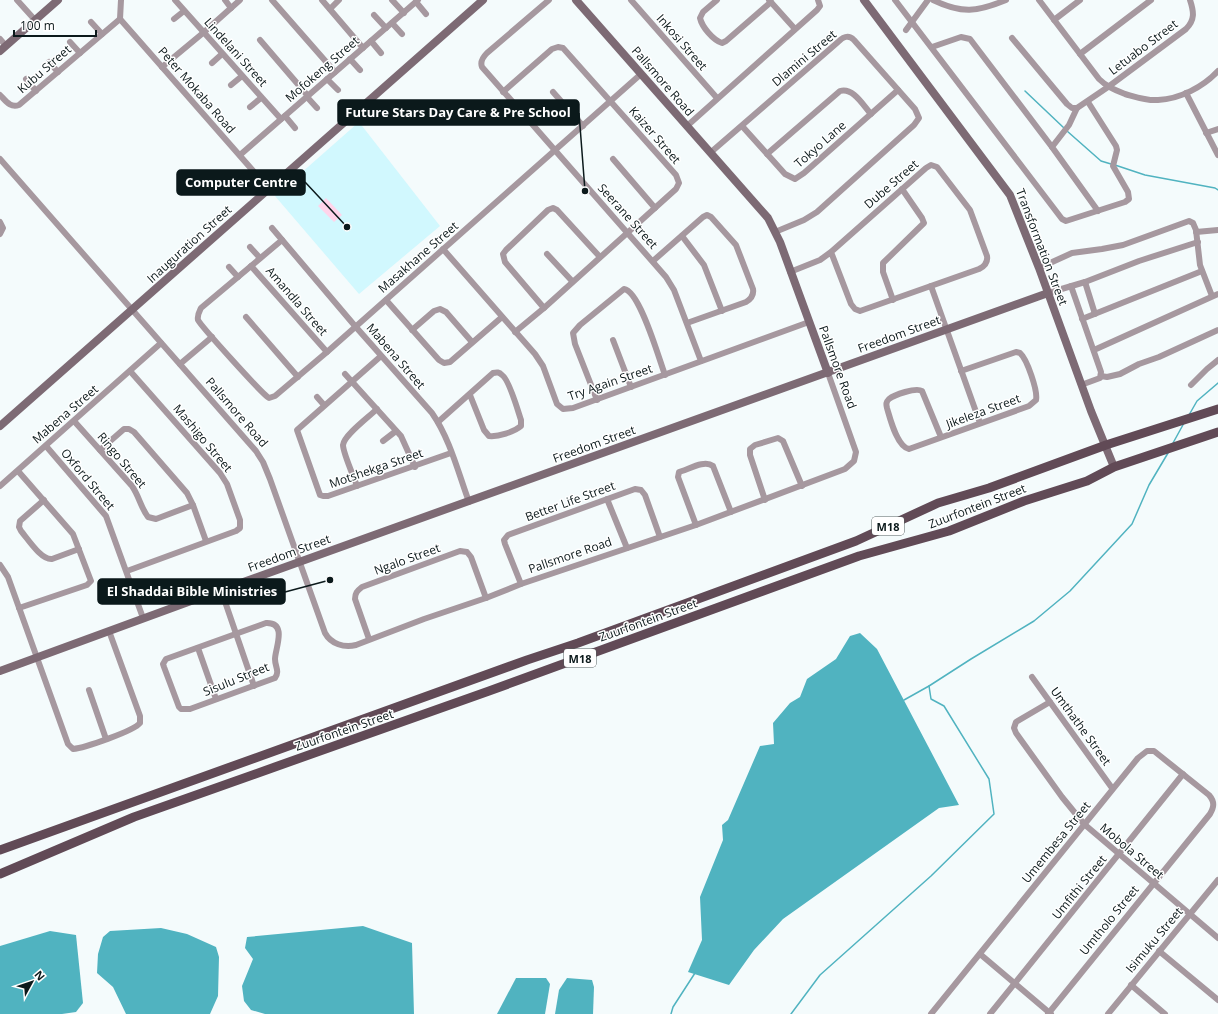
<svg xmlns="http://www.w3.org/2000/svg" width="1218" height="1014" font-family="'Open Sans',sans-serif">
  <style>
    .built { fill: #d1f8fe }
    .green { fill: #ffd4ea }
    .water { fill: #50b3c0 }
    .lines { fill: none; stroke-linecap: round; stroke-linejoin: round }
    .stream { stroke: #50b3c0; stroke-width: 1.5 }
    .street { stroke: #a6989f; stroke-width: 6 }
    .secondary { stroke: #7d6a74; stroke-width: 8 }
    .primary { stroke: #614a56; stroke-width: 9 }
    .labels { text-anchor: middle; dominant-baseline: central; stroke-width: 3; stroke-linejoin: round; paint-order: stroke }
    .shield { fill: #fff; stroke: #545e5f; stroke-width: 1 }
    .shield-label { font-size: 11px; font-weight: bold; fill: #0b191b }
    .street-label { font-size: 12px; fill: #0b191b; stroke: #fff }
    .leader { fill: none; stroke: #0b191b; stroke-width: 1.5 }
    .callout-dot { fill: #0b191b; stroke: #fff; stroke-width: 1.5 }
    .callout { fill: #0b191b; stroke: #0b191b; stroke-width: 1.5 }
    .callout-label { font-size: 13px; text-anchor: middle; font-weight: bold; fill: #fff }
  </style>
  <rect width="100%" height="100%" fill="#f4fbfc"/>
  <path class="built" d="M359,122L440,226L359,294L275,196Z"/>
  <path class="green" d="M326,198L342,215L334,222L318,206Z"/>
  <g class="water">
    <path d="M860,633L877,649L959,805L939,808L783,919L754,950L729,985L688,972L702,940L700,897L723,840L722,825L728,820L760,746L774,744L773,723L790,703L800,697L807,679L836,659L850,636Z"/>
    <path d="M363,926L412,943L414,1014H265L251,1010L244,1001L242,986L253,959L245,948L247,937Z"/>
    <path d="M161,928L187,934L216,947L219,957L218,996L210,1014H126L113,987L97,973L98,954L103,937L110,931Z"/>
    <path d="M50,931L76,935L83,1003L76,1012L62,1014H0V946Z"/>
    <path d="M516,978H546L550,984L545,1014H497Z"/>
    <path d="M567,978L592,980L594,987L593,1014H555L559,990Z"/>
  </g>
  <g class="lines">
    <g class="stream">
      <path d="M1025,91L1064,128"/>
      <path d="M1067,131L1101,161L1111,164"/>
      <path d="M1115,165L1145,175L1215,188L1218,190"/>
      <path d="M1189,415L1197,401L1218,383"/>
      <path d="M1173,443L1184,423"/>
      <path d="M904,700L929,686"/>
      <path d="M671,1014L673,1007L695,973"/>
      <path d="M791,1014L820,975L931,876L994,814L989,779L944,706L931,699L929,686L971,659L1034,621L1070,591L1132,524L1149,485L1168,453"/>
    </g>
    <g class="street">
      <path d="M17,0L35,20"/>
      <path d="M121,0L120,19L269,189"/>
      <path d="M175,0L281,119"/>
      <path d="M225,0L231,8"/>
      <path d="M272,0L335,72"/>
      <path d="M322,0L363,48"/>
      <path d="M392,0L404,13"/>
      <path d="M549,0L487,53C483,57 480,62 482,67L666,277L674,290L701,361"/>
      <path d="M631,0L717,98"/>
      <path d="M717,0L703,12L700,18C702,27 713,40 722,43L726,41L771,2"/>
      <path d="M769,0L795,29"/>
      <path d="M895,0L1062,219L1066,221L1125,202L1129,199L1128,192L1113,166L1117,150L1116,146L1088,102"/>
      <path d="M933,0C962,14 977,12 1006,0"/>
      <path d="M1039,0L1099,79C1107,87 1115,90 1125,94C1136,97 1147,101 1158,100C1180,99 1203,87 1218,71"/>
      <path d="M416,2L426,14"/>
      <path d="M330,9L339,0"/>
      <path d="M374,15L386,28"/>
      <path d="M174,19L184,11"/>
      <path d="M1054,20L1080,0"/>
      <path d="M91,22L102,34"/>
      <path d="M392,23L402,34"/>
      <path d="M906,30L928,0"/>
      <path d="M1012,38L1067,104L1072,108H1077L1108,87L1186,29C1195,20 1194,12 1190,0"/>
      <path d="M0,39L6,46"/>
      <path d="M260,40L308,96"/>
      <path d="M371,41L381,53"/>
      <path d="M70,42L80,53"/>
      <path d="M932,47L961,37L970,39L1052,147"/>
      <path d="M1080,54L1151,0"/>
      <path d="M350,59L360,70"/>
      <path d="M49,62L58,72"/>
      <path d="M212,63L222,54"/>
      <path d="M162,67L203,33L240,0"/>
      <path d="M26,79L36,91"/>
      <path d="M327,79L338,90"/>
      <path d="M231,85L242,76"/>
      <path d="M503,92L552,49L558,47L563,48L676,175L679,183L676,189L544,308L515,332"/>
      <path d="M553,92L583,126"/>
      <path d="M1186,93L1218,155"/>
      <path d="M0,95C6,101 10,108 19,105L120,19"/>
      <path d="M307,97L317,108"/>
      <path d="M250,107L261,98"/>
      <path d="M1077,108L1069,125L1052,147L1098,211"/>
      <path d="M285,116L295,128"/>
      <path d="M687,126L817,10L820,6L818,0"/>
      <path d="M742,126L785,174L795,179L804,173L898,90"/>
      <path d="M1206,133L1218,129"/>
      <path d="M710,153L838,42C843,37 848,34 854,40L915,109L919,118L914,125L817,212L804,220L775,232"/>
      <path d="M767,154L840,91C853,87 863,105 871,114"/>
      <path d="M240,155L418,0"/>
      <path d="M0,159L256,451L263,462L270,479L325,633C331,644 344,648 356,645L424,619L486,598L521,584L696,525L845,469L854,461L856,452L828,373"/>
      <path d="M613,159L655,208"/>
      <path d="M0,222L3,228L0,234"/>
      <path d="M272,228L355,326L432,413C450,439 458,472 469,502"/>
      <path d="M1196,232L1218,230"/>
      <path d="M682,236L704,265L722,311"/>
      <path d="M282,240L201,308C199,312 197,315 198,320C201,326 262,394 269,398L275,396L327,352L641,74"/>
      <path d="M250,247L260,258"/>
      <path d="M443,249L535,354L543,366L557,404L563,409L573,408L809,322"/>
      <path d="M547,254L572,281"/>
      <path d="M653,261L703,217L707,215L711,217L736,245L753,289C754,295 751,299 746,302L687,323"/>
      <path d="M251,266L327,352"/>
      <path d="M229,267L238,277"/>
      <path d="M1039,268L1072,253L1102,249L1123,245L1189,221L1193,223L1196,230L1200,265L1212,296"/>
      <path d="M790,272L820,260L831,252L926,168L931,165L937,167L970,210L987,256C988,262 985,266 979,269L860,311L855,309L851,304L831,252"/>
      <path d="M1085,282L1095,314"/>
      <path d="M931,286L980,423"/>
      <path d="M1071,286L1101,372L1100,378L1081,385"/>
      <path d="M1048,293L1085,282L1139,261L1198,242"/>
      <path d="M386,300L439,360L444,363L450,362L502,317"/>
      <path d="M893,300L883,272V263L924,223L922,218L902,189"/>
      <path d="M544,308L505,262L503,254L506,250L548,210L553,208L557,210L600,257"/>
      <path d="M246,317L298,377"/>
      <path d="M1082,319L1202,271"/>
      <path d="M412,330L434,311L440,309L446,312L472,342"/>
      <path d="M613,340L631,387"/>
      <path d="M1094,350L1218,294"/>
      <path d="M381,356L297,430L320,495L323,496H328L451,453"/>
      <path d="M180,364L212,337"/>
      <path d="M345,374L401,436L415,467"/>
      <path d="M1101,376L1107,377L1120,374L1139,364L1159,357L1218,330"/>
      <path d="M1191,385L1207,369L1218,360"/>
      <path d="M317,397L324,405"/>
      <path d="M597,400L575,344L573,333L580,325L624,289C640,291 659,359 665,375"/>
      <path d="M74,421L132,486C139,496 141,508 148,517L156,519L193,505"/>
      <path d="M438,422L493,373C497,372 499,372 502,375C509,379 518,411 521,420V426C514,432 498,437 489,436L484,430L470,395"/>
      <path d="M941,437L922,391C916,387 894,395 889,399C886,402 886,404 887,408C890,418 897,447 909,449L1029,406L1036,400C1038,391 1027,359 1020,353L1016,352L961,371"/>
      <path d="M383,441L396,431"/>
      <path d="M46,446L106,516L143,618"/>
      <path d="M100,450L124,429H129L134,432L187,493L193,505L206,541"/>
      <path d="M18,471L73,534L91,581L87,585L19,608"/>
      <path d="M0,486L161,343"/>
      <path d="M357,486C354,477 343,453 343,445C344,435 370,416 377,409"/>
      <path d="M607,499L627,548"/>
      <path d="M44,500L20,521L19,527L21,531C28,539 41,560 52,559L79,549"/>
      <path d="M765,500L750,455V449L755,445L778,438L783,441L802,486"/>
      <path d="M696,525L678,477L679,472L682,471C691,468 705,460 713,466L731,512"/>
      <path d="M0,565L8,577L68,744L73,749C84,748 134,731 140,723V716L109,631"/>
      <path d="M127,571L236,531L240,528V520L227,484L220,473L130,371"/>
      <path d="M521,584L505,544L504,540L508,535L635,489L641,490L645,495L660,537"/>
      <path d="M221,590L254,686"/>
      <path d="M266,623C288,622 275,649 275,659C275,667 280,671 275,678L190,709H181L179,707L164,667L163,664L166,659Z"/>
      <path d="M369,639L355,599C355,593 357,591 362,587L460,551L467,552L471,557L486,598"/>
      <path d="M198,648L216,699"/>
      <path d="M1032,677L1112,788"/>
      <path d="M89,690L106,739"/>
      <path d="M1050,702L1016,722L1014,728L1016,733L1062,797L1084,824L1218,938"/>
      <path d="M1159,951L1218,1000"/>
      <path d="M980,954L1051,1014"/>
      <path d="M1131,985L1165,1014"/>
      <path d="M931,1014L1138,758L1147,751H1154L1209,795C1215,802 1214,807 1210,814L1048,1014"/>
      <path d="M990,1014L1183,774"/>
      <path d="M1108,1014L1218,880"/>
    </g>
    <g class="secondary">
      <path d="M576,0L768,218L780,242L828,373"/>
      <path d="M864,0L1010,195L1039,268L1091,411L1114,467"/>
      <path d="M0,51L58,0"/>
      <path d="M0,426L483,0"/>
      <path d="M0,671L221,590L1048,293"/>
    </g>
    <g class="primary">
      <path d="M0,850L527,660L578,643L856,541L938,503L989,488L1106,445L1218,409"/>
      <path d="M0,874L134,817L489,691L859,556L949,531L1024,501L1087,481L1114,467L1218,432"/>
    </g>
  </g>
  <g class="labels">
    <g class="shield">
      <rect x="872" y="517" width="32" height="18" rx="3"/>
      <rect x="564" y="649" width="32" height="18" rx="3"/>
    </g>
    <g class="shield-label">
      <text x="888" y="526">M18</text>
      <text x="580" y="658">M18</text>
    </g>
    <g class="street-label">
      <text transform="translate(682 42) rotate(49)">Inkosi Street</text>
      <text transform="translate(1143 47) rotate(-37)">Letuabo Street</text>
      <text transform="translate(236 52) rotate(48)">Lindelani Street</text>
      <text transform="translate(804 58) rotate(-40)">Dlamini Street</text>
      <text transform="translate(44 69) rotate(-41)">Kubu Street</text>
      <text transform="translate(322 69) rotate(-41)">Mofokeng Street</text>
      <text transform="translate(663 81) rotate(49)">Pallsmore Road</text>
      <text transform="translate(197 90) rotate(49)">Peter Mokaba Road</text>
      <text transform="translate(655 135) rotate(49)">Kaizer Street</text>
      <text transform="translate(820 144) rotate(-41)">Tokyo Lane</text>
      <text transform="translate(891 184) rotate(-41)">Dube Street</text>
      <text transform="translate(628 216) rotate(48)">Seerane Street</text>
      <text transform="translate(189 244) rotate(-42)">Inauguration Street</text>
      <text transform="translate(1042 247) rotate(69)">Transformation Street</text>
      <text transform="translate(418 257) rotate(-41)">Masakhane Street</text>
      <text transform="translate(297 301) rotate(49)">Amandla Street</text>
      <text transform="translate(899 334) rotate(-20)">Freedom Street</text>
      <text transform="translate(396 356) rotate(49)">Mabena Street</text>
      <text transform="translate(838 367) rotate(70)">Pallsmore Road</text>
      <text transform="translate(610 382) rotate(-19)">Try Again Street</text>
      <text transform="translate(983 411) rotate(-20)">Jikeleza Street</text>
      <text transform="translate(237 412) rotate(49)">Pallsmore Road</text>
      <text transform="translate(65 414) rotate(-41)">Mabena Street</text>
      <text transform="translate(203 438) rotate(50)">Mashigo Street</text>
      <text transform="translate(594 444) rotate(-20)">Freedom Street</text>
      <text transform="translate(122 460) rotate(50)">Ringo Street</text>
      <text transform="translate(376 468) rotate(-19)">Motshekga Street</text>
      <text transform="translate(88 479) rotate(50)">Oxford Street</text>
      <text transform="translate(570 501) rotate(-20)">Better Life Street</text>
      <text transform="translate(977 506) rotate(-21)">Zuurfontein Street</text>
      <text transform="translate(289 553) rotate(-20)">Freedom Street</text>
      <text transform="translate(570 555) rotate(-19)">Pallsmore Road</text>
      <text transform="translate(407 559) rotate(-20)">Ngalo Street</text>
      <text transform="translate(648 620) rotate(-20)">Zuurfontein Street</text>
      <text transform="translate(236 679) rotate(-22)">Sisulu Street</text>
      <text transform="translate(1081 726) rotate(54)">Umthathe Street</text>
      <text transform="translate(344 730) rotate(-19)">Zuurfontein Street</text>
      <text transform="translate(1056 842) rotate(-51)">Umembesa Street</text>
      <text transform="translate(1132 851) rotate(40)">Mobola Street</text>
      <text transform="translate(1079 887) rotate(-51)">Umfithi Street</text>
      <text transform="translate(1109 920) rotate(-51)">Umtholo Street</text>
      <text transform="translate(1154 940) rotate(-50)">Isimuku Street</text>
    </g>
  </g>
  <path class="leader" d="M585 191L579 113M347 227L305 182M330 580L285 592"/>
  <g class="callout-dot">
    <circle cx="585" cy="191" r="4"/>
    <circle cx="347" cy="227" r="4"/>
    <circle cx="330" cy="580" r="4"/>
  </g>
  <g class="callout">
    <rect x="338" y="100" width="241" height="25" rx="4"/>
    <rect x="177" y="170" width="128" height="25" rx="4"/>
    <rect x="98" y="579" width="187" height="25" rx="4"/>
  </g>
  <g class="callout-label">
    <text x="458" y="117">Future Stars Day Care &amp; Pre School</text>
    <text x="241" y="187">Computer Centre</text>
    <text x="192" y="596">El Shaddai Bible Ministries</text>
  </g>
  <g transform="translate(32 982) rotate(50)" stroke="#ffffff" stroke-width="3" paint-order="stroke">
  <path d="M0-3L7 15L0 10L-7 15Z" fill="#0b191b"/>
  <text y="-6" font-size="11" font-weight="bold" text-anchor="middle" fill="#0b191b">N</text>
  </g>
  <path d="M14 30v6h82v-6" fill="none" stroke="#0b191b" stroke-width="2"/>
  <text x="20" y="30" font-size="12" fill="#0b191b" stroke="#ffffff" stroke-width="3" paint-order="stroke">100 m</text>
</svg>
